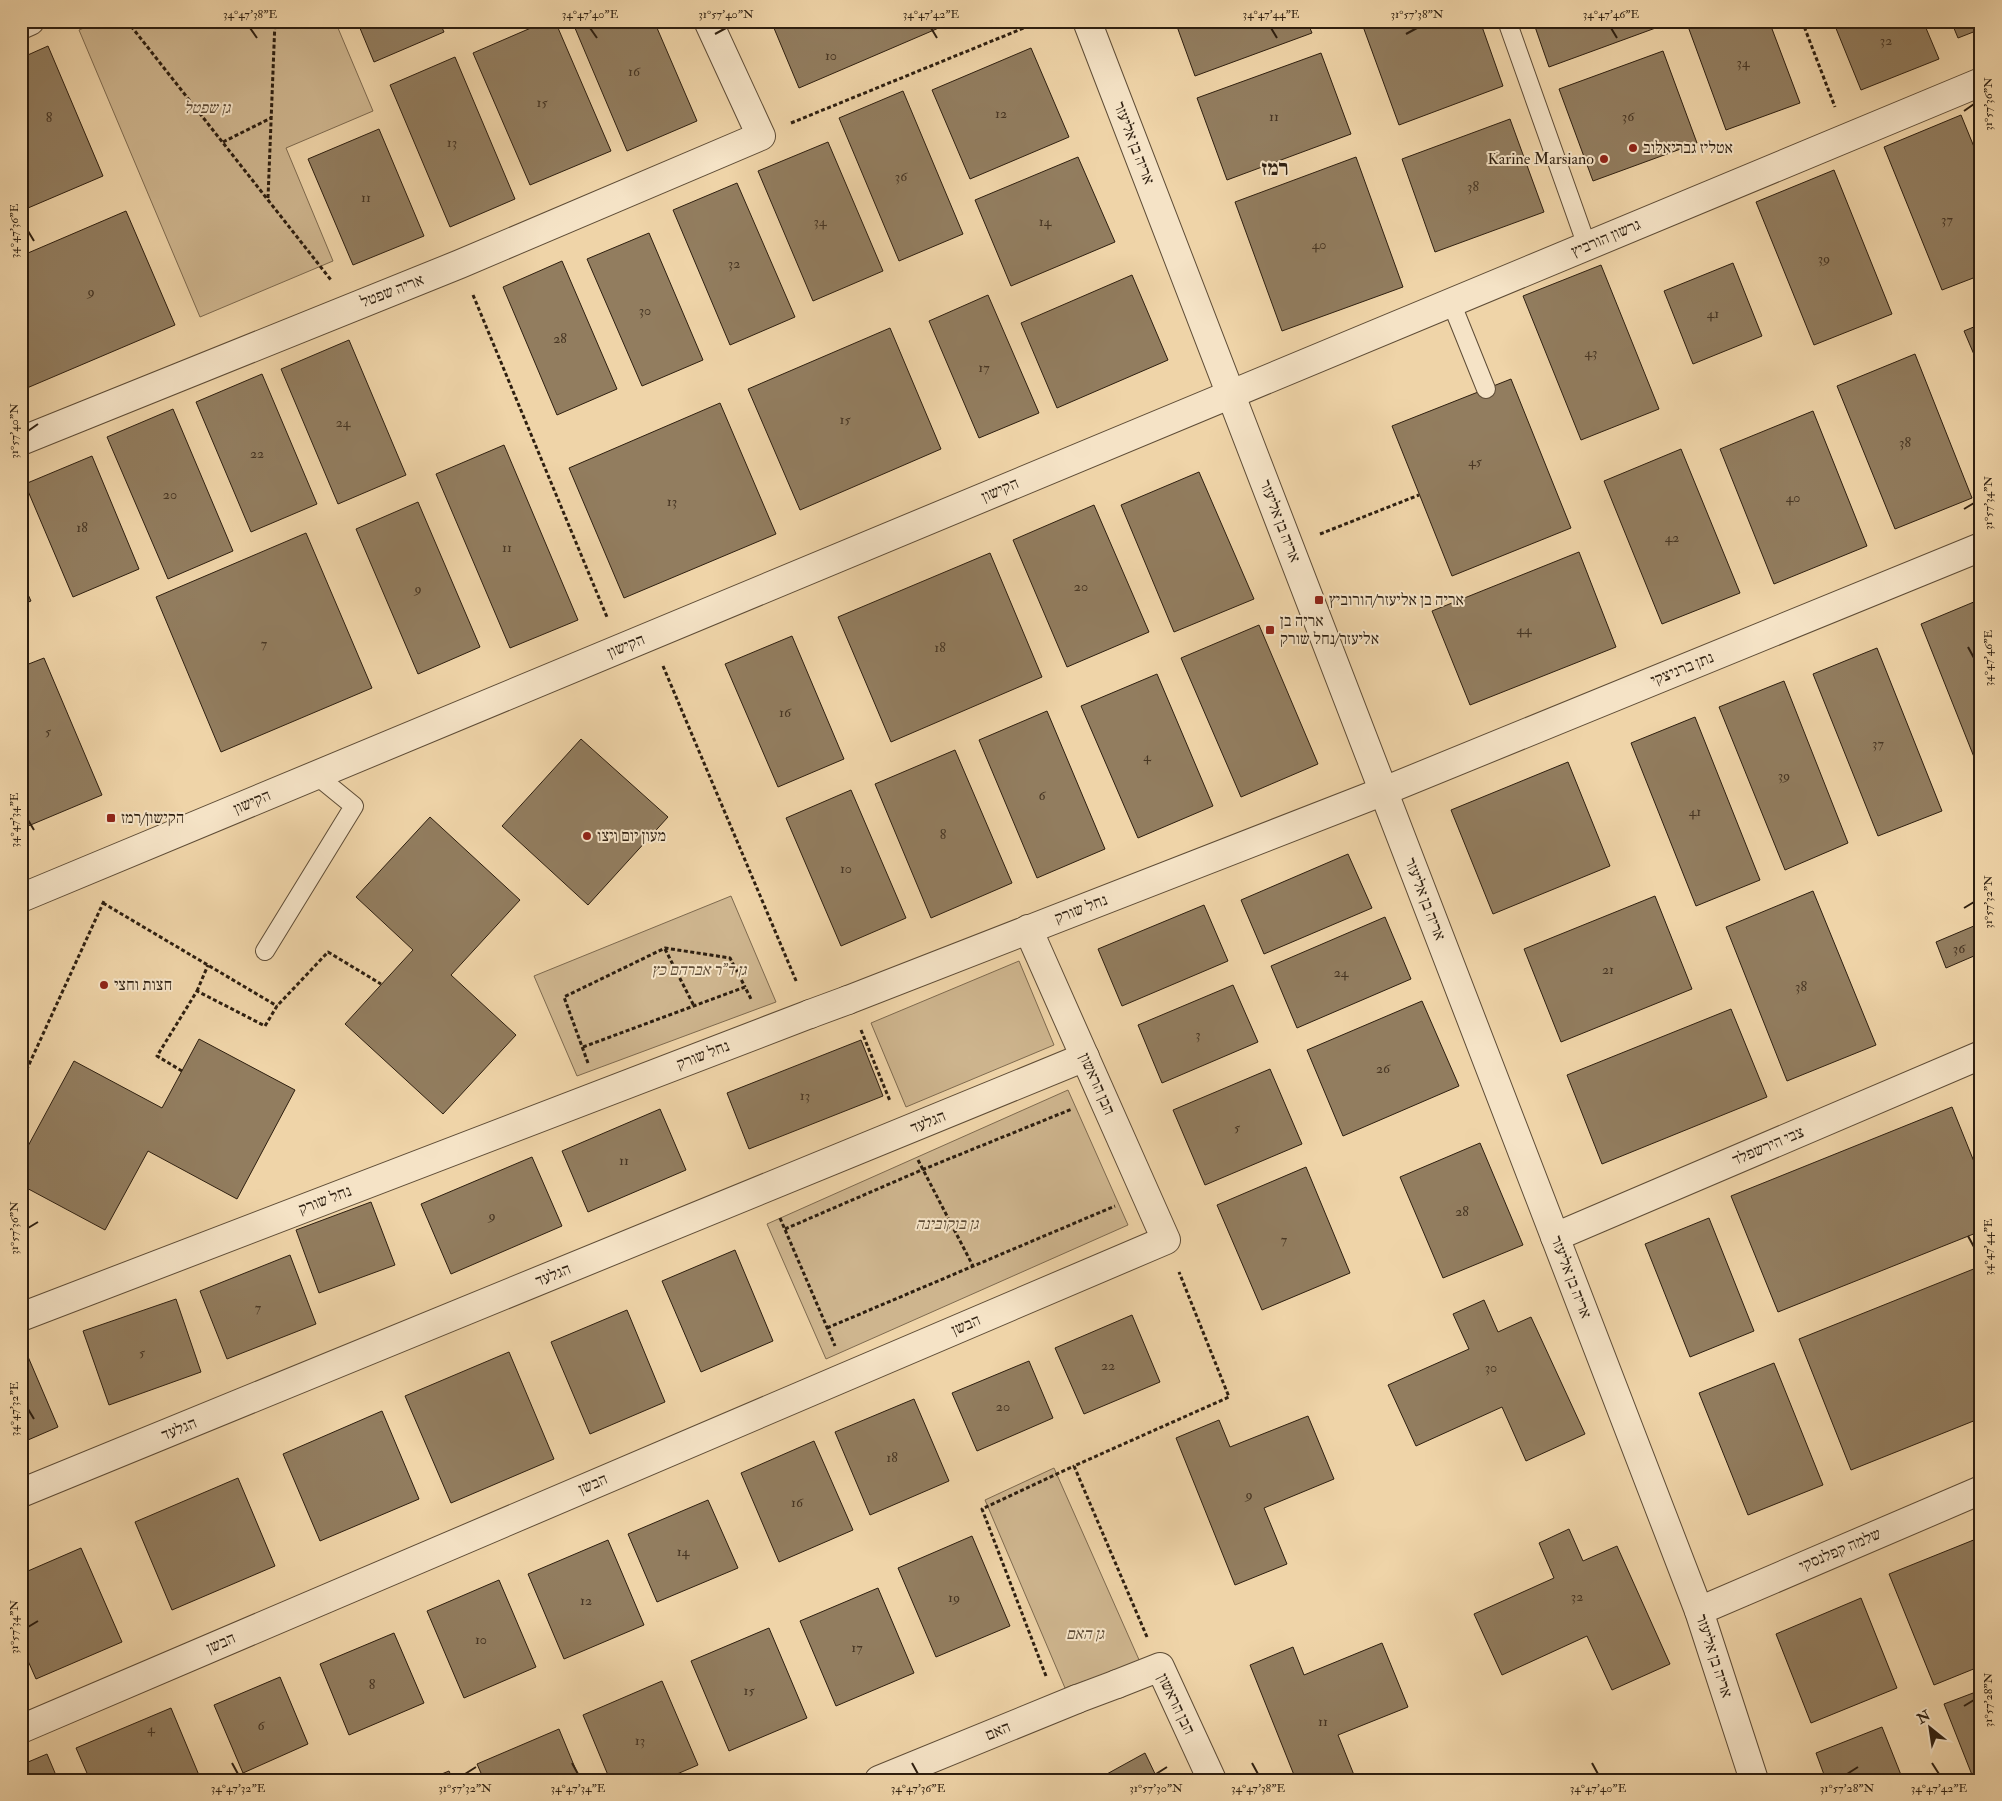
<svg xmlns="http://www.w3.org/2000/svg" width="2002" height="1801" font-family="'IM FELL Double Pica','Frank Ruhl Libre',serif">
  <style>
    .green { fill: #ceb58e; stroke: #7e6a4f }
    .building { fill: #927d5f; stroke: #2e1f10 }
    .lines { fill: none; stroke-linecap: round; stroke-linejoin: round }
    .service-casing { stroke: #5e4c36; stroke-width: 20 }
    .pedestrian-casing { stroke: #5e4c36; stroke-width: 30 }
    .minor-casing { stroke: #5e4c36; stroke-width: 30 }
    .path { stroke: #2e1f10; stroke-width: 3; stroke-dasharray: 4 2.5; stroke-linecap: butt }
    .service { stroke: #f5e3c6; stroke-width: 18 }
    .pedestrian { stroke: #f5e3c6; stroke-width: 28 }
    .minor { stroke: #f5e3c6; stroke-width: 28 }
    .ticks { fill: none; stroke: #2e1f10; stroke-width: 2 }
    .poi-dot { fill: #8f2418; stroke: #f5e3c6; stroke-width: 2 }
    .labels { text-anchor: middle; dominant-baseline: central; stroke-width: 4; stroke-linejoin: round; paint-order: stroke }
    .number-label { font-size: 14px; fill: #473624 }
    .park-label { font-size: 16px; font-style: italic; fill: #5e4c36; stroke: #f5e3c6 }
    .street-label { font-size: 16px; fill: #2e1f10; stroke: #f5e3c6 }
    .poi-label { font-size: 16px; fill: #2e1f10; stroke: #f5e3c6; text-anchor: start }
    .district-label { font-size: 21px; font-weight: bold; fill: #2e1f10; stroke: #f5e3c6 }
    .neatline { fill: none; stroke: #2e1f10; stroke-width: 2 }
    .ticks-label { font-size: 12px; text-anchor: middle; fill: #2e1f10 }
  </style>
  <rect width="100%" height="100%" fill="#efd4a8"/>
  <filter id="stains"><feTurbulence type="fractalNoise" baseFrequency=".004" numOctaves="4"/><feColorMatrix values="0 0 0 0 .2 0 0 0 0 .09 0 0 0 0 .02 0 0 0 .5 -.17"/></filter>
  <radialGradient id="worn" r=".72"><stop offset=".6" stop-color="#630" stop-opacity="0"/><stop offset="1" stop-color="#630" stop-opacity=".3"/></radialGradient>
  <g class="green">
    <path d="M101,21H335L373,111L286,148L333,261L200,317L79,30Z"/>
    <path d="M731,896L776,1002L577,1076L534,976Z"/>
    <path d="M1019,961L1054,1045L906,1107L871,1023Z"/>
    <path d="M1068,1090L1128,1225L826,1359L767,1224Z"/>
    <path d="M1054,1468L1140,1662L1065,1688L985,1500Z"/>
  </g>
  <g class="building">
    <path d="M357,21H439L444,32L374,62Z"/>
    <path d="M547,21H555L611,151L530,185L473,53Z"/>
    <path d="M572,21H654L697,121L627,151Z"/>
    <path d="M771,21H955L799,88Z"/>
    <path d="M1175,21H1307L1312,33L1195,76Z"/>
    <path d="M1361,21H1480L1503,86L1399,125Z"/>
    <path d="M1533,21H1659L1661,26L1549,67Z"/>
    <path d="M1686,21H1769L1800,103L1726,130Z"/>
    <path d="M1833,21H1923L1939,59L1861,90Z"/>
    <path d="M1951,21H1981V29L1958,38Z"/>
    <path d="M48,46L103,176L21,211V58Z"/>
    <path d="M1031,48L1069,137L970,179L932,90Z"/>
    <path d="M1663,51L1697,143L1593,181L1559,89Z"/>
    <path d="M1321,53L1351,134L1227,180L1197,98Z"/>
    <path d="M455,57L515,199L450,227L390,85Z"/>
    <path d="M903,91L963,234L899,261L839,118Z"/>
    <path d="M1961,115L1981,164V275L1942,290L1884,147Z"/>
    <path d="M1510,119L1544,212L1435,252L1402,159Z"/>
    <path d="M379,129L424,236L353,265L308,159Z"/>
    <path d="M828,142L883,271L813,301L758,171Z"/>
    <path d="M1078,157L1115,242L1011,286L975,200Z"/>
    <path d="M1356,157L1403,287L1282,331L1235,202Z"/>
    <path d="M1834,170L1892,314L1814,345L1756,202Z"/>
    <path d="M737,183L795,317L730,345L673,210Z"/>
    <path d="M126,211L175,325L27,388L21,374V256Z"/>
    <path d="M649,233L703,360L642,386L587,259Z"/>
    <path d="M562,261L617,389L557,415L503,287Z"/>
    <path d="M1733,263L1762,336L1693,364L1664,291Z"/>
    <path d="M1601,265L1659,409L1581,440L1523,296Z"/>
    <path d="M1132,275L1168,360L1057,408L1021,323Z"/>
    <path d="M988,295L1039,413L979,438L929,321Z"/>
    <path d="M1981,324V371L1964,331Z"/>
    <path d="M890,328L941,449L800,510L748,389Z"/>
    <path d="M349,340L406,475L338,504L281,369Z"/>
    <path d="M1915,354L1972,498L1895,529L1837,386Z"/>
    <path d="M262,374L317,504L251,532L196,402Z"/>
    <path d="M1511,379L1571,528L1452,576L1392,426Z"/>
    <path d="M720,403L776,534L624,598L569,468Z"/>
    <path d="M173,409L233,551L168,579L107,437Z"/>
    <path d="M1813,411L1867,546L1774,584L1720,449Z"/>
    <path d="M504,445L578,620L510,648L436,474Z"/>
    <path d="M1681,449L1740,593L1662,624L1604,481Z"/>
    <path d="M92,456L139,569L73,597L25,484Z"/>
    <path d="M1199,472L1254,599L1174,632L1121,505Z"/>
    <path d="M418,502L480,647L418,674L356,529Z"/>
    <path d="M1094,505L1149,632L1067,667L1013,540Z"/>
    <path d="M306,533L372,688L221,752L156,597Z"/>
    <path d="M1579,552L1616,647L1470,705L1432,611Z"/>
    <path d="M990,553L1042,677L891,742L838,617Z"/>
    <path d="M21,579L31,601L21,605Z"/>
    <path d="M1981,599V766L1978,767L1921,624Z"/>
    <path d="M1259,625L1318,764L1241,797L1181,658Z"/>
    <path d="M792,636L844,759L778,787L725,664Z"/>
    <path d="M1877,648L1942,811L1878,836L1813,674Z"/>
    <path d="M44,658L102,795L21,829V667Z"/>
    <path d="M1157,674L1213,806L1138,838L1081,706Z"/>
    <path d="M1784,681L1848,843L1785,870L1719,707Z"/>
    <path d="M1047,711L1105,849L1037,878L979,740Z"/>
    <path d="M1695,717L1760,880L1696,906L1631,743Z"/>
    <path d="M581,739L668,817L588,905L502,826Z"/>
    <path d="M955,750L1012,883L931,918L875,784Z"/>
    <path d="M1568,762L1610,866L1493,914L1451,810Z"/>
    <path d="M851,790L906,918L841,946L786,818Z"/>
    <path d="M430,817L520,900L451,975L516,1035L443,1114L345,1024L413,950L356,897Z"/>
    <path d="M1348,854L1372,908L1264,954L1241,900Z"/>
    <path d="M1813,891L1876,1045L1787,1081L1726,927Z"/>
    <path d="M1655,896L1692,989L1561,1042L1524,949Z"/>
    <path d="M1204,905L1228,961L1122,1006L1098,949Z"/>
    <path d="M1385,917L1411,979L1297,1028L1271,966Z"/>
    <path d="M1981,923V953L1946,968L1936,942Z"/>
    <path d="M1233,985L1258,1042L1162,1083L1138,1025Z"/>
    <path d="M1422,1001L1459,1086L1343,1136L1307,1050Z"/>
    <path d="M1731,1009L1767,1097L1602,1164L1567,1075Z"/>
    <path d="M199,1039L295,1090L237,1199L148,1151L105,1230L21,1185V1159L74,1061L162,1108Z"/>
    <path d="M861,1040L883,1096L749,1149L727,1093Z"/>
    <path d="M1270,1069L1302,1144L1205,1185L1173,1110Z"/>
    <path d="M1952,1107L1981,1179V1231L1778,1312L1731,1196Z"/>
    <path d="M660,1109L686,1170L588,1212L562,1151Z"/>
    <path d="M1480,1143L1523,1245L1443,1278L1400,1177Z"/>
    <path d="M532,1157L562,1226L451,1274L421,1204Z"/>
    <path d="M1306,1167L1350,1273L1262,1310L1217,1205Z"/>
    <path d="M371,1202L395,1265L319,1293L296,1230Z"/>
    <path d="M1709,1218L1754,1331L1690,1357L1645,1244Z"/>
    <path d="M735,1250L773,1341L701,1372L662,1281Z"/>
    <path d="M290,1255L316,1324L227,1359L200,1291Z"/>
    <path d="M1981,1266V1418L1851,1470L1799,1339Z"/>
    <path d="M176,1299L201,1372L109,1405L83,1331Z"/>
    <path d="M1484,1300L1498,1332L1531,1317L1585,1434L1526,1461L1502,1407L1416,1446L1388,1385L1469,1349L1453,1314Z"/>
    <path d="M627,1310L665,1402L590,1434L551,1342Z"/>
    <path d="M1132,1315L1160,1382L1084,1414L1055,1348Z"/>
    <path d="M26,1352L58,1427L21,1443V1354Z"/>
    <path d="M509,1352L554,1459L451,1503L405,1396Z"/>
    <path d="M1029,1361L1053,1418L977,1451L952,1393Z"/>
    <path d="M1774,1363L1823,1485L1748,1515L1699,1393Z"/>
    <path d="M914,1399L949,1481L870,1515L835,1432Z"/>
    <path d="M382,1411L419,1499L320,1541L283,1454Z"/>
    <path d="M1308,1416L1334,1479L1264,1508L1287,1564L1235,1585L1176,1438L1219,1420L1230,1447Z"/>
    <path d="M814,1441L853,1530L779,1562L741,1473Z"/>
    <path d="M238,1478L275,1566L172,1610L135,1522Z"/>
    <path d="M708,1500L738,1568L657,1602L628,1534Z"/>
    <path d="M1569,1529L1583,1561L1617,1546L1670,1664L1612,1690L1587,1636L1502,1675L1474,1614L1554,1578L1539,1543Z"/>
    <path d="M972,1536L1010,1626L936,1657L898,1568Z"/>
    <path d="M1981,1537V1666L1934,1685L1889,1574Z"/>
    <path d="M608,1540L644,1625L564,1659L528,1574Z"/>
    <path d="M81,1548L122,1642L36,1679L21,1645V1574Z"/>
    <path d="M499,1580L536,1667L464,1698L427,1611Z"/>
    <path d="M878,1588L914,1673L836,1706L800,1621Z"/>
    <path d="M1861,1598L1897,1688L1811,1723L1776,1634Z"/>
    <path d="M769,1628L807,1718L729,1751L691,1661Z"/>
    <path d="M394,1633L424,1703L349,1735L320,1664Z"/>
    <path d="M1382,1643L1408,1707L1338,1735L1356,1780H1296L1250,1665L1293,1647L1304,1675Z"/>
    <path d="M280,1677L308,1744L243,1773L214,1705Z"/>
    <path d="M662,1681L698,1765L663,1780H610L583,1715Z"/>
    <path d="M1981,1690V1780H1974L1944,1704Z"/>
    <path d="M171,1708L201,1780H90L76,1748Z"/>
    <path d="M1882,1727L1903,1780H1826L1816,1753Z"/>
    <path d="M559,1729L580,1780H484L477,1764Z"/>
    <path d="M1145,1753L1158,1780H1096Z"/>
    <path d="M47,1754L58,1780H21V1765Z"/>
    <path d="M449,1771L453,1780H427Z"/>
  </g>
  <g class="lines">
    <g class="service-casing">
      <g id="service">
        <path d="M1507,21L1587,246"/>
        <path d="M1451,302L1486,389"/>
        <path d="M265,951L354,806L316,775"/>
      </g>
    </g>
    <g class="pedestrian-casing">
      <g id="pedestrian">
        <path d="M810,1014L848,1000"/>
        <path d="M1077,1699L1117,1684"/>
      </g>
    </g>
    <g class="minor-casing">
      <g id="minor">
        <path d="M1087,21L1699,1611L1754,1780"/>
        <path d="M21,25L30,21"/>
        <path d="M21,441L460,264L761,136L708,21"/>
        <path d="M21,898L1981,82"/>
        <path d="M848,1000L1384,791L1981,547"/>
        <path d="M1555,1237L1981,1055"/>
        <path d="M21,1317L810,1014"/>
        <path d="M21,1493L1085,1057"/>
        <path d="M1699,1611L1981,1490"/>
        <path d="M1117,1684L1160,1667L1212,1780"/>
        <path d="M21,1729L1166,1240L1028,929"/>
        <path d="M879,1780L1077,1699"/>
      </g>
    </g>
    <g class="path">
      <path d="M127,21L331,280"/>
      <path d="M1802,21L1835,107"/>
      <path d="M791,123L1041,21"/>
      <path d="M223,142L271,118"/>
      <path d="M268,198L275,21"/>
      <path d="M473,295L607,617"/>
      <path d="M1320,534L1419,495"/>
      <path d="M663,666L797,983"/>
      <path d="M103,903L277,1006"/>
      <path d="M665,949L694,1006"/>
      <path d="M197,991L208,965"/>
      <path d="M861,1030L890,1101"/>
      <path d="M583,1047L745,987L752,1001"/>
      <path d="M588,1063L564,997L665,948L730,958L745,987"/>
      <path d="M182,1071L157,1056L197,991L265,1026L277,1006L328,952L381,984"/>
      <path d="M21,1082L104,901"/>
      <path d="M918,1160L973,1266"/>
      <path d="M780,1218L835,1346"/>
      <path d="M785,1229L924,1169L1072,1109"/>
      <path d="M827,1328L1115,1206"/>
      <path d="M1147,1637L1074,1466L1229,1397L1179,1272"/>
      <path d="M1046,1676L982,1509L1074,1466"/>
    </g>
    <use href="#service" class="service"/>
    <use href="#pedestrian" class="pedestrian"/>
    <use href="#minor" class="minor"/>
  </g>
  <path class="ticks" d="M250,28L257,38M590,28L597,38M931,28L937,38M1271,28L1277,38M1611,28L1617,38M715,34L726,28M1406,34L1417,28M1964,111L1974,104M28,231L34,241M28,431L38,424M1964,509L1974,503M1968,647L1974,658M28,820L34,830M1964,908L1974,902M28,1228L38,1222M1968,1236L1974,1247M28,1409L34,1419M28,1627L38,1621M1964,1706L1974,1700M232,1763L238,1774M572,1763L578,1774M912,1763L918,1774M1252,1763L1258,1774M1592,1763L1598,1774M1932,1763L1939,1774M465,1774L476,1767M1156,1774L1167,1767M1847,1774L1858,1767"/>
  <g class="poi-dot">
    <circle cx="1633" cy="148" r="5"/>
    <circle cx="1604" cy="159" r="5"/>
    <rect x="1314" y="595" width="10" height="10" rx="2.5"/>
    <rect x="1265" y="625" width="10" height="10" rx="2.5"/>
    <rect x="106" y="813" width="10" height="10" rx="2.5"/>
    <circle cx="587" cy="836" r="5"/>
    <circle cx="104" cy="985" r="5"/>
  </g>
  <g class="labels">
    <g class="number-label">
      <text x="1886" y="40">32</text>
      <text x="831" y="55">10</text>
      <text x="1743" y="62">34</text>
      <text x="634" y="71">16</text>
      <text x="542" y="102">15</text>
      <text x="1001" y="113">12</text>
      <text x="1274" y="116">11</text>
      <text x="1628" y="116">36</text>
      <text x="49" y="117">8</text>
      <text x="452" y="142">13</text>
      <text x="901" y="176">36</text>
      <text x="1473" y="186">38</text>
      <text x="366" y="197">11</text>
      <text x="1947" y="219">37</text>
      <text x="820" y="221">34</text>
      <text x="1045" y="221">14</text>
      <text x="1319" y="244">40</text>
      <text x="1824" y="258">39</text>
      <text x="734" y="263">32</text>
      <text x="91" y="291">9</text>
      <text x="645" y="310">30</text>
      <text x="1713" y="313">41</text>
      <text x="560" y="338">28</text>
      <text x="1591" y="352">43</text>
      <text x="984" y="367">17</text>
      <text x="845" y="419">15</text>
      <text x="343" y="422">24</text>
      <text x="1905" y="442">38</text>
      <text x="257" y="453">22</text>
      <text x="1475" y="461">45</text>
      <text x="170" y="494">20</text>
      <text x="1793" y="497">40</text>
      <text x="672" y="501">13</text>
      <text x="82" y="527">18</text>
      <text x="1672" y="537">42</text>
      <text x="507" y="547">11</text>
      <text x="1081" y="586">20</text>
      <text x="418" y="588">9</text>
      <text x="1524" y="629">44</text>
      <text x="264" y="643">7</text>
      <text x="940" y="647">18</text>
      <text x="785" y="712">16</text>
      <text x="48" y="731">5</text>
      <text x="1878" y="743">37</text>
      <text x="1147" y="756">4</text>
      <text x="1784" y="775">39</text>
      <text x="1042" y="795">6</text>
      <text x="1695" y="811">41</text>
      <text x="943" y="834">8</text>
      <text x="846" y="868">10</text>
      <text x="1959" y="948">36</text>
      <text x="1608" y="969">21</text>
      <text x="1341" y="972">24</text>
      <text x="1801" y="986">38</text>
      <text x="1198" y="1034">3</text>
      <text x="1383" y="1068">26</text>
      <text x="805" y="1095">13</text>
      <text x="1237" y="1127">5</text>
      <text x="624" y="1160">11</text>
      <text x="1462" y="1211">28</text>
      <text x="492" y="1215">9</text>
      <text x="1284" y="1239">7</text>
      <text x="258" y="1307">7</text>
      <text x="142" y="1352">5</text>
      <text x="1108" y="1365">22</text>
      <text x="1491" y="1367">30</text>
      <text x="1003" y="1406">20</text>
      <text x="892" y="1457">18</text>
      <text x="1249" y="1494">9</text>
      <text x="797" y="1502">16</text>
      <text x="683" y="1551">14</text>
      <text x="1577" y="1596">32</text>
      <text x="954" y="1597">19</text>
      <text x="586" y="1600">12</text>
      <text x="481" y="1639">10</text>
      <text x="857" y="1647">17</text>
      <text x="372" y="1684">8</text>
      <text x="749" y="1690">15</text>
      <text x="1323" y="1721">11</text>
      <text x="261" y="1725">6</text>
      <text x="151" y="1728">4</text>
      <text x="640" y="1740">13</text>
    </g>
    <g class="park-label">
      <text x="207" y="108">גן שפטל</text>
      <text x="699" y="970">גן ד"ר אברהם כץ</text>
      <text x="947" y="1224">גן בוקובינה</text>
      <text x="1085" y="1634">גן האם</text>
    </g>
    <g class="street-label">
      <text transform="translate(1134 143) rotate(69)">אריה בן אליעזר</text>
      <text transform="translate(1606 238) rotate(-23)">גרשון הורביץ</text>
      <text transform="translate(392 291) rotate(-21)">אריה שפטל</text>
      <text transform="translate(1000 490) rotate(-23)">הקישון</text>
      <text transform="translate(1280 521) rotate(69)">אריה בן אליעזר</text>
      <text transform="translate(626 646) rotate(-22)">הקישון</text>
      <text transform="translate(1682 669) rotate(-22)">נתן ברניצקי</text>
      <text transform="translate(252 802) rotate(-23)">הקישון</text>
      <text transform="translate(1425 899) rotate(69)">אריה בן אליעזר</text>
      <text transform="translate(1081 909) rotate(-21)">נחל שורק</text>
      <text transform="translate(703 1055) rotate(-21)">נחל שורק</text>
      <text transform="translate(1097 1084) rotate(66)">הבן הראשון</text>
      <text transform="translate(928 1122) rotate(-22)">הגלעד</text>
      <text transform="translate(1768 1146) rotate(-23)">צבי הירשפלד</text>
      <text transform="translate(325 1200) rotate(-21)">נחל שורק</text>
      <text transform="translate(553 1275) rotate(-22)">הגלעד</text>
      <text transform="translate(1571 1277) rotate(69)">אריה בן אליעזר</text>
      <text transform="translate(966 1325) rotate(-23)">הבשן</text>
      <text transform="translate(179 1429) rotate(-22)">הגלעד</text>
      <text transform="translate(593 1484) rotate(-23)">הבשן</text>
      <text transform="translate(1840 1550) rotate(-23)">שלמה קפלנסקי</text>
      <text transform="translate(221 1643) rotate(-23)">הבשן</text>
      <text transform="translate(1714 1656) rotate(72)">אריה בן אליעזר</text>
      <text transform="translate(1176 1704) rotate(64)">הבן הראשון</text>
      <text transform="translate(998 1731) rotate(-22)">האם</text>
    </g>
    <g class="poi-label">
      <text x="1643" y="148">אטליז גבריאלוב</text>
      <text x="1594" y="159" text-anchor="end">Karine Marsiano</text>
      <text x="1329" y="600">אריה בן אליעזר/הורוביץ</text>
      <text x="1280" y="621">אריה בן<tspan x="1280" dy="18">אליעזר/נחל שורק</tspan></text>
      <text x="121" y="818">הקישון/רמז</text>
      <text x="597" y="836">מעון יום ויצו</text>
      <text x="114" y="985">חצות וחצי</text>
    </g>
    <g class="district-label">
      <text x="1275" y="168">רמז</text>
    </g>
  </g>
  <rect width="2002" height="1801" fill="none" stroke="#efd4a8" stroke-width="55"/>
  <g transform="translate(1930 1728) rotate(330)" stroke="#f5e3c6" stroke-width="4" paint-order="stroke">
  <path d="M0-4L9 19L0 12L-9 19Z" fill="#2e1f10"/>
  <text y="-8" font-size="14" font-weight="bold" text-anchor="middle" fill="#2e1f10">N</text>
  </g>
  <rect x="28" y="28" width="1946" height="1746" class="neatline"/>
  <g class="ticks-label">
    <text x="250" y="18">34°47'38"E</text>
    <text x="590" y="18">34°47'40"E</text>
    <text x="726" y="18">31°57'40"N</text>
    <text x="931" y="18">34°47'42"E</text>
    <text x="1271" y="18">34°47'44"E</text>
    <text x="1417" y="18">31°57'38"N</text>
    <text x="1611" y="18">34°47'46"E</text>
    <text transform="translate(1988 104) rotate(-90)" y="4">31°57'36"N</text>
    <text transform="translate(14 231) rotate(-90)" y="4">34°47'36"E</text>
    <text transform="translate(14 431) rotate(-90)" y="4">31°57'40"N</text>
    <text transform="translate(1988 503) rotate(-90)" y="4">31°57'34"N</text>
    <text transform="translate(1988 658) rotate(-90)" y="4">34°47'46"E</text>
    <text transform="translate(14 820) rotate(-90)" y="4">34°47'34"E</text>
    <text transform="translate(1988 902) rotate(-90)" y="4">31°57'32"N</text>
    <text transform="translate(14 1228) rotate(-90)" y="4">31°57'36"N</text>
    <text transform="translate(1988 1247) rotate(-90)" y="4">34°47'44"E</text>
    <text transform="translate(14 1409) rotate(-90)" y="4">34°47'32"E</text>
    <text transform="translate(14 1627) rotate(-90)" y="4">31°57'34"N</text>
    <text transform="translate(1988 1700) rotate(-90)" y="4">31°57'28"N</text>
    <text x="238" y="1792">34°47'32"E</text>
    <text x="465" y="1792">31°57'32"N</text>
    <text x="578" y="1792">34°47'34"E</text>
    <text x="918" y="1792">34°47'36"E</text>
    <text x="1156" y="1792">31°57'30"N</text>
    <text x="1258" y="1792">34°47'38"E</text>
    <text x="1598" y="1792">34°47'40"E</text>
    <text x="1847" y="1792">31°57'28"N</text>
    <text x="1939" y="1792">34°47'42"E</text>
  </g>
  <rect width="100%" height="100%" filter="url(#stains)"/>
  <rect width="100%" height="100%" fill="url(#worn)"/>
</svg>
